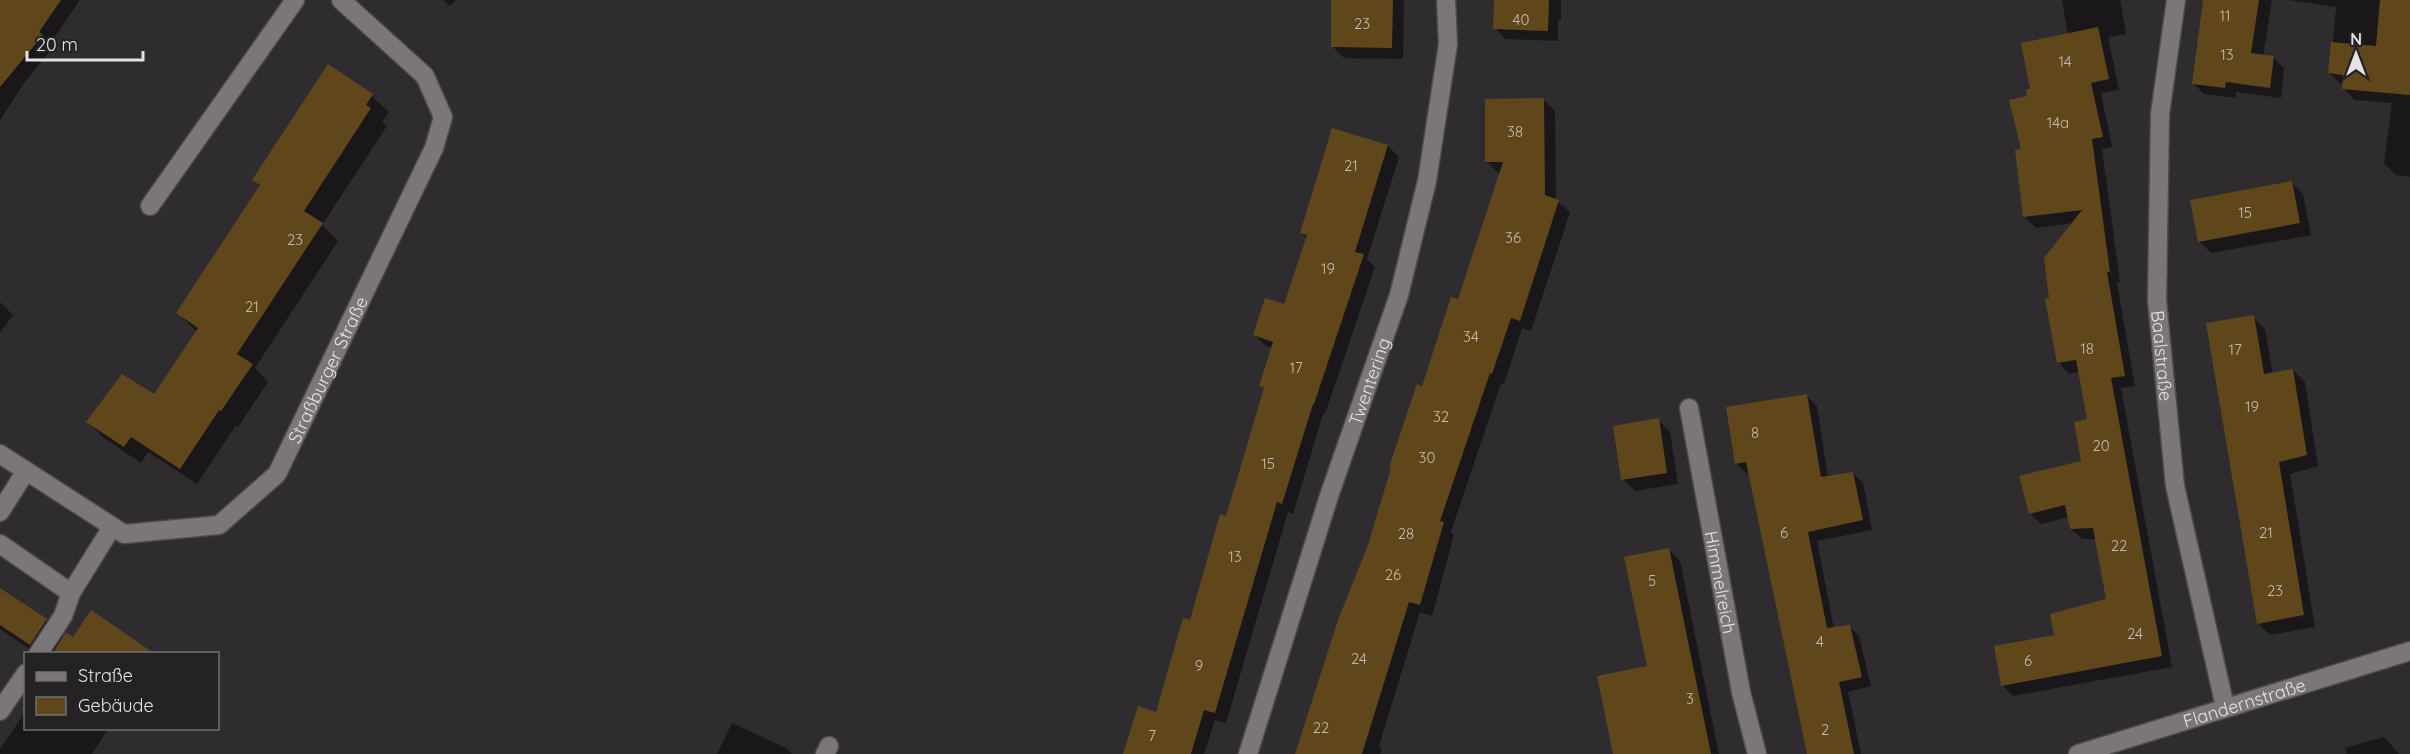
<svg xmlns="http://www.w3.org/2000/svg" width="2410" height="754" font-family="Quicksand,sans-serif">
  <style>
    .shadow { fill: #0007 }
    .building { fill: #60471b }
    .lines { fill: none; stroke-linecap: round; stroke-linejoin: round }
    .minor-casing { stroke: #4c4a4d; stroke-width: 21 }
    .minor { stroke: #7a767a; stroke-width: 18 }
    .labels { text-anchor: middle; dominant-baseline: central; stroke-width: 6; stroke-linejoin: round; paint-order: stroke }
    .number-label { font-size: 15px; fill: #c3bbb2 }
    .street-label { font-size: 18px; fill: #e4e2e4; stroke: #252226 }
  </style>
  <rect width="100%" height="100%" fill="#2f2c30"/>
  <g class="shadow">
    <path d="M0,0H80L50,44L53,47L25,82L0,120Z"/>
    <path d="M443,0H456L450,6Z"/>
    <path d="M1333,0H1404L1403,59L1344,58L1332,46Z"/>
    <path d="M1496,0H1561V20H1558V41L1505,39L1495,28Z"/>
    <path d="M2062,0H2120L2126,34L2108,37L2119,90L2101,93L2112,147L2102,149L2120,282L2117,283L2135,386L2121,388L2172,667L2013,696L2002,685L2056,636L2108,600L2096,539H2082L2071,529L2069,517L2041,524L2030,513L2083,462L2089,420L2079,372L2069,374L2059,363L2051,299L2074,223L2036,228L2025,217L2023,150L2029,97L2068,35Z"/>
    <path d="M2205,0H2272L2263,56L2273,57L2284,68L2281,98L2236,92V98L2204,94L2193,83Z"/>
    <path d="M2289,0H2410V177L2396,175L2384,163L2392,103L2355,100L2344,89V84H2340L2330,73L2336,7Z"/>
    <path d="M328,66L372,96L389,112L382,122L387,126L322,225L338,241L255,368L268,382L238,427L236,425L197,484L148,452L141,463L105,439L88,422L154,396L197,332L178,313L261,187L254,179Z"/>
    <path d="M1544,100L1555,111L1556,200L1570,212L1531,331L1522,328L1504,384L1501,383L1451,532L1454,535L1432,616L1420,612L1379,746L1382,750L1380,754H1297L1423,387L1459,301L1501,173H1498L1487,162Z"/>
    <path d="M1333,130L1388,146L1399,157L1367,259L1375,267L1325,414H1323L1293,514L1288,512L1226,723L1215,720L1204,754H1124L1157,714L1227,517L1265,390L1260,385L1273,348L1266,346L1255,335L1285,306L1307,238L1301,232Z"/>
    <path d="M2291,182L2303,194L2311,235L2211,253L2200,242Z"/>
    <path d="M0,302L13,315L0,333Z"/>
    <path d="M2253,317L2265,329L2273,374L2293,370L2305,382L2318,466L2290,474L2315,627L2270,635L2258,623Z"/>
    <path d="M1807,396L1817,406L1828,477L1853,473L1863,483L1872,530L1817,541L1834,629L1849,626L1859,636L1871,686L1848,692L1861,754H1808L1750,473H1746L1736,463Z"/>
    <path d="M1658,420L1670,432L1678,484L1635,491L1623,479Z"/>
    <path d="M1669,550L1680,561L1719,754H1615L1648,668Z"/>
    <path d="M0,589L46,621L64,638L148,654H37L0,629Z"/>
    <path d="M26,711V728H109L92,754H0V749Z"/>
    <path d="M732,723L786,748L792,754H717Z"/>
    <path d="M2384,737L2399,754H2347L2345,748Z"/>
  </g>
  <g class="building">
    <path d="M0,0H61L39,32L43,35L0,87Z"/>
    <path d="M1331,0H1393L1392,48L1331,47Z"/>
    <path d="M1494,0H1549L1548,31L1493,29Z"/>
    <path d="M2203,0H2259L2251,53L2274,56L2270,88L2226,82L2225,88L2192,84Z"/>
    <path d="M2380,0H2410V95L2342,89L2343,75L2328,73L2331,42L2376,46Z"/>
    <path d="M2098,27L2109,79L2091,83L2103,137L2092,139L2110,272H2107L2125,376L2111,378L2162,656L2001,686L1994,646L2054,635L2050,614L2106,599L2093,528L2070,529L2065,505L2029,514L2019,476L2081,461L2074,422L2087,419L2076,360L2057,363L2045,299L2049,298L2044,258L2082,210L2023,217L2015,150L2021,149L2009,100L2027,96L2026,89H2030L2021,43Z"/>
    <path d="M328,64L373,94L366,105L371,108L304,211L323,223L237,354L253,364L221,411L219,410L180,469L131,437L124,447L86,422L122,374L154,394L198,328L176,313L260,185L252,180Z"/>
    <path d="M1544,98L1545,195L1559,200L1520,321L1511,318L1492,374L1490,373L1440,521L1444,522L1420,605L1409,602L1362,754H1295L1338,620L1368,545L1391,468L1389,467L1417,384L1422,386L1451,297L1458,299L1503,162H1485V99Z"/>
    <path d="M1332,128L1388,145L1355,252L1364,254L1314,404H1313L1282,504L1277,502L1215,713L1204,710L1191,754H1123L1138,706L1156,712L1183,618L1190,620L1220,514L1226,516L1264,388L1259,386L1273,342L1253,335L1265,298L1284,304L1307,235L1300,233Z"/>
    <path d="M2292,181L2300,223L2198,242L2190,200Z"/>
    <path d="M2254,315L2264,374L2293,369L2307,455L2279,462L2304,615L2257,624L2206,323Z"/>
    <path d="M1807,394L1821,477L1853,472L1863,520L1808,532L1827,628L1850,625L1862,677L1839,682L1854,754H1807L1746,462L1735,464L1726,407Z"/>
    <path d="M1659,418L1667,473L1621,480L1613,426Z"/>
    <path d="M1669,548L1711,754H1613L1597,676L1647,666L1624,557Z"/>
    <path d="M0,588L47,619L30,645L0,625Z"/>
    <path d="M91,610L155,654H52L66,632L73,637Z"/>
  </g>
  <g class="lines">
    <g class="minor-casing">
      <g id="minor">
        <path id="s1" d="M2176,0L2160,114L2157,300L2175,486L2225,707"/>
        <path d="M150,206L295,0"/>
        <path id="s2" d="M1689,408L1741,692L1757,754"/>
        <path id="s3" d="M0,454L124,534L219,525L277,474L434,148L443,117L425,76L341,0"/>
        <path d="M0,512L26,471"/>
        <path d="M0,544L71,593L112,527"/>
        <path d="M38,654L63,616L71,593"/>
        <path d="M0,711L26,673"/>
        <path d="M825,754L829,746"/>
        <path id="s4" d="M1248,754L1329,496L1399,295L1427,181L1448,44L1446,0"/>
        <path id="s5" d="M2078,754L2410,651"/>
      </g>
    </g>
    <use href="#minor" class="minor"/>
  </g>
  <g class="labels">
    <g class="number-label">
      <text x="2225" y="15">11</text>
      <text x="1521" y="19">40</text>
      <text x="1362" y="23">23</text>
      <text x="2227" y="54">13</text>
      <text x="2065" y="61">14</text>
      <text x="2058" y="122">14a</text>
      <text x="1515" y="131">38</text>
      <text x="1351" y="165">21</text>
      <text x="2245" y="212">15</text>
      <text x="1513" y="237">36</text>
      <text x="295" y="239">23</text>
      <text x="1328" y="268">19</text>
      <text x="252" y="306">21</text>
      <text x="1471" y="336">34</text>
      <text x="2087" y="348">18</text>
      <text x="2235" y="349">17</text>
      <text x="1296" y="367">17</text>
      <text x="2252" y="406">19</text>
      <text x="1441" y="416">32</text>
      <text x="1755" y="432">8</text>
      <text x="2101" y="445">20</text>
      <text x="1427" y="457">30</text>
      <text x="1268" y="463">15</text>
      <text x="1784" y="532">6</text>
      <text x="2266" y="532">21</text>
      <text x="1406" y="533">28</text>
      <text x="2119" y="545">22</text>
      <text x="1235" y="556">13</text>
      <text x="1393" y="574">26</text>
      <text x="1652" y="580">5</text>
      <text x="2275" y="590">23</text>
      <text x="2135" y="633">24</text>
      <text x="1820" y="641">4</text>
      <text x="1359" y="658">24</text>
      <text x="2028" y="660">6</text>
      <text x="1199" y="665">9</text>
      <text x="1690" y="698">3</text>
      <text x="1321" y="727">22</text>
      <text x="1825" y="729">2</text>
      <text x="1152" y="735">7</text>
    </g>
    <g class="street-label">
      <text stroke="none"><textPath href="#s1" startOffset="357">Baalstraße</textPath></text>
      <text stroke="none"><textPath href="#s3" startOffset="436">Straßburger Straße</textPath></text>
      <text stroke="none"><textPath href="#s4" startOffset="392">Twentering</textPath></text>
      <text stroke="none"><textPath href="#s2" startOffset="177">Himmelreich</textPath></text>
      <text stroke="none"><textPath href="#s5" startOffset="174">Flandernstraße</textPath></text>
    </g>
  </g>
  <rect x="24" y="652" width="195" height="78" fill="#252226" stroke="#716f72" stroke-width="1.5"/>
  <rect x="36" y="672" width="30" height="9" fill="#7a767a" stroke="#716f72" stroke-width="1.5"/>
  <text x="78" y="682" font-size="18" fill="#e4e2e4">Straße</text>
  <rect x="36" y="697" width="30" height="18" fill="#60471b" stroke="#716f72" stroke-width="1.5"/>
  <text x="78" y="712" font-size="18" fill="#e4e2e4">Gebäude</text>
  <g transform="translate(2356 54)" stroke="#252226" stroke-width="4.5" paint-order="stroke">
  <path d="M0-4.5L10 22L0 15L-10 22Z" fill="#e4e2e4"/>
  <text y="-9" font-size="16" font-weight="bold" text-anchor="middle" fill="#e4e2e4">N</text>
  </g>
  <path d="M27 51v9h116v-9" fill="none" stroke="#e4e2e4" stroke-width="3"/>
  <text x="36" y="51" font-size="18" fill="#e4e2e4" stroke="#252226" stroke-width="4.5" paint-order="stroke">20 m</text>
</svg>
